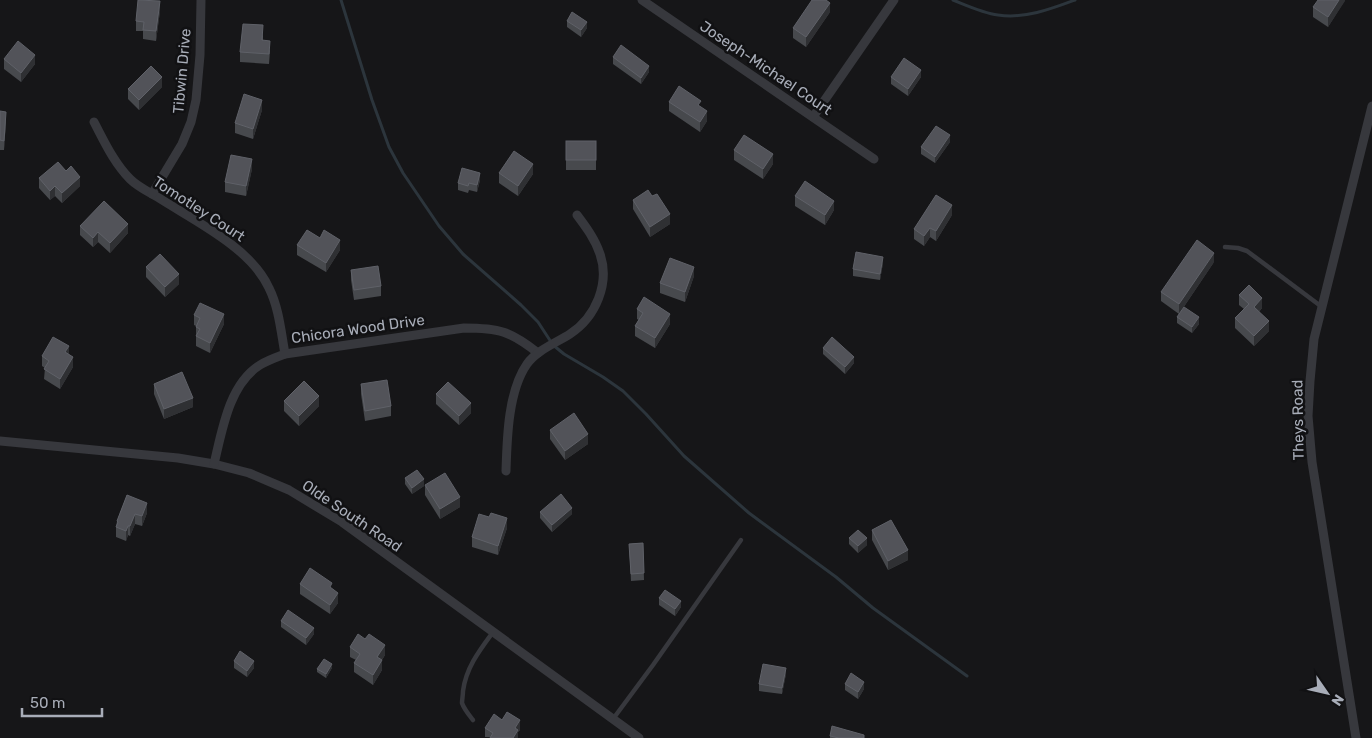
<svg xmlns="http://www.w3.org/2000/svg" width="1372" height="738" font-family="Rubik,sans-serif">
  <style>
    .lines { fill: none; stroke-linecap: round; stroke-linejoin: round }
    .stream { stroke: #2c353c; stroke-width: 3 }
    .lane { stroke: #37383d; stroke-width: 4.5 }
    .street { stroke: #37383d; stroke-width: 9 }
    .wall { fill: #47494d }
    .shaded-wall { fill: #2f3033 }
    .building { fill: #525359; stroke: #5f6168 }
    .labels { text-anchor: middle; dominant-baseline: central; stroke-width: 5; stroke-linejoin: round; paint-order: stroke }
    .street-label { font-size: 15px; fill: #a8adb8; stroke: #111113 }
  </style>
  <rect width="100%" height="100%" fill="#161618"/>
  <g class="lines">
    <g class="stream">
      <path d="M341,0L372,100L389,147L403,173L439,226L463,254L521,305L538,322L553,345L564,354L603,377L623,391L646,414L684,456L749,513L836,577L873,608L967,676"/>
      <path d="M953,0C968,6 983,13 998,15C1025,19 1051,9 1075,0"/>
    </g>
    <g class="lane">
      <path d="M1225,247L1238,248L1247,251L1322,307"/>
      <path d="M613,719L653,665L741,540"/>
      <path d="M473,720C469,715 464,709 462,703C462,700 463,695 463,691C466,668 479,651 493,632"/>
    </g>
    <g class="street">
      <path d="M642,0L874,159"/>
      <path d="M813,117L894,0"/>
      <path d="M94,122C104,141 114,163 130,179C138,187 149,192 159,198C195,221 251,248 269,288C279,308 281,332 285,354"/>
      <path d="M152,194L182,144L191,122L196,100L200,55L201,0"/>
      <path d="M0,441L178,458L214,464L249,473L289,490L342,522L639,738"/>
      <path d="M214,464C222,431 229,384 260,365C268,360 277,357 285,354L464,328C499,328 510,331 538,353"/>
      <path d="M506,471C507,439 508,391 527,364C537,350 556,343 570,334C596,317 610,283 600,254C595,239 586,227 577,215"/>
      <path d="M1356,738L1312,462L1308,416L1310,381L1314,339L1372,106"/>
    </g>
  </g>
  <g class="wall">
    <path d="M1345,0L1328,27L1313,17V7Z"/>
    <path d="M160,11L156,41L143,39V31H136V21Z"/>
    <path d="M830,12L806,47L793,38V28Z"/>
    <path d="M567,21L587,28L581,37L567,27Z"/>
    <path d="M263,35V40L270,51L269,64L240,62V52Z"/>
    <path d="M613,57L649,72L641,84L613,64Z"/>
    <path d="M4,59L35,64L21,82L4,69Z"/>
    <path d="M891,77H921L908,96L891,84Z"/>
    <path d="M162,87L139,110L128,99V89Z"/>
    <path d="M669,102L701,108L707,121L700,132L669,111Z"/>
    <path d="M262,110L253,139L235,133V123Z"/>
    <path d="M0,111L6,122L4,150H0Z"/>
    <rect x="566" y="141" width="30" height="29"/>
    <path d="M950,142L935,163L921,154V147Z"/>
    <path d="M734,150L773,164L763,179L734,160Z"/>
    <path d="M252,169L246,196L225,192V182Z"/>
    <path d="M499,173L533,174L518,196L499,183Z"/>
    <path d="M39,178L80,186L62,203L55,196L50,200L39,188Z"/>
    <path d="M480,180L477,192L469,190L468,193L458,190V183Z"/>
    <path d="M795,196L834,210L825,225L795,206Z"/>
    <path d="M633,200L670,224L650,237L633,209Z"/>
    <path d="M952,215L936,241L930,237L924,246L914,239V229Z"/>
    <path d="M80,226L128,233L110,253L98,242L93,247L80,235Z"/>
    <path d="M297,245L340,250L326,272L297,255Z"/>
    <path d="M1214,262L1179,314L1161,301V292Z"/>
    <path d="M883,263L880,280L853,276V269Z"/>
    <path d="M146,267L179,284L165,297L146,277Z"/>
    <path d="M351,270L381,286V296L354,300L351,280Z"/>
    <path d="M694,276L685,302L660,293V283Z"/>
    <path d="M1239,295L1262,308L1259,312L1269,331L1254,346L1235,328V318L1244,309L1239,305Z"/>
    <path d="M637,309L670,324L655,348L635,336V326L639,320L637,319Z"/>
    <path d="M194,315L224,324L210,353L196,346V326L194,325Z"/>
    <path d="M1177,317L1199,324L1192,333L1177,323Z"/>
    <path d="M823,348L854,363L845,374L823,354Z"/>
    <path d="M69,354L73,367L60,389L44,379L45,368L42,366V356Z"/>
    <path d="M154,384L193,407L164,419L154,394Z"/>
    <path d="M361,384L391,406V416L365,421L361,394Z"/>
    <path d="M436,394L471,413L459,425L436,404Z"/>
    <path d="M284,401L319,406L299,426L284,411Z"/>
    <path d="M550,430L588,444L565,460L550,439Z"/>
    <path d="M405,478L424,486L412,494L405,484Z"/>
    <path d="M425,485L460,507L440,519L425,495Z"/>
    <path d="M127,495L147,513L142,526L135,524L130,536L128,535L126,541L116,537V527L117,521Z"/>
    <path d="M540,512L572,514L552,532L540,518Z"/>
    <path d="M507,528L498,555L472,547V537Z"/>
    <path d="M872,530L908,560L888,570L872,540Z"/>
    <path d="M849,538L867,545L858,553L849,544Z"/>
    <path d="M643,543L644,580L631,581L629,544Z"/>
    <path d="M300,584L332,589L338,603L330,614L300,594Z"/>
    <path d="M659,598L681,607L675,616L659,605Z"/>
    <path d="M281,621L314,634L306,645L281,627Z"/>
    <path d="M350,647L385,655L382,660V670L373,685L354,672V663L356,660L350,657Z"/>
    <path d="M234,661L254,668L247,677L234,668Z"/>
    <path d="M332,668L326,678L317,672V669Z"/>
    <path d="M786,674L782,694L759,691V684Z"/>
    <path d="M845,684L864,689L858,699L845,690Z"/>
    <path d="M502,720L520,730L518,732V738L485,737V728Z"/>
    <path d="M830,736L864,738H830Z"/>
  </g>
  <g class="shaded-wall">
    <path d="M1339,0H1345V1L1328,27V17Z"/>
    <path d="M160,1V11L156,41V31Z"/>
    <path d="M830,3V12L806,47V37Z"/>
    <path d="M587,22V28L581,37V30Z"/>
    <path d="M35,55V64L21,82V73Z"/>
    <path d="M649,66V72L641,84V78Z"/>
    <path d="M921,70V77L908,96V89Z"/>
    <path d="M162,77V87L139,110V100Z"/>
    <path d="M262,100V110L253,139V129Z"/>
    <path d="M707,111V121L700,132V122Z"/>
    <path d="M6,112V122L4,150V141Z"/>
    <path d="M950,135V142L935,163V157Z"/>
    <path d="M773,154V164L763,179V169Z"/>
    <path d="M252,159V169L246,196V186Z"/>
    <path d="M533,164V174L518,196V186Z"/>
    <path d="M480,173V180L477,192V185Z"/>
    <path d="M80,177V186L62,203V193Z"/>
    <path d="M55,186V196L50,200V191Z"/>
    <path d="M834,201V210L825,225V215Z"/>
    <path d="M952,205V215L936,241V231Z"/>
    <path d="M670,214V224L650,237V227Z"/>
    <path d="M128,224V233L110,253V243Z"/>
    <path d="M930,228V237L924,246V236Z"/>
    <path d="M98,232V242L93,247V238Z"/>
    <path d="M340,240V250L326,272V263Z"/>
    <path d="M1214,253V262L1179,314V304Z"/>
    <path d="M883,257V263L880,280V274Z"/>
    <path d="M694,267V276L685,302V292Z"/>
    <path d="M179,274V284L165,297V287Z"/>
    <path d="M1262,298V308L1254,317V307Z"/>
    <path d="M224,314V324L210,353V343Z"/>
    <path d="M670,314V324L655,348V338Z"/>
    <path d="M1199,317V324L1192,333V327Z"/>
    <path d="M1269,321V331L1254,346V336Z"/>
    <path d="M69,346V356L65,352Z"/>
    <path d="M73,357V367L60,389V379Z"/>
    <path d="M854,357V363L845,374V367Z"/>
    <path d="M319,396V406L299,426V416Z"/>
    <path d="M193,398V407L164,419V409Z"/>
    <path d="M471,403V413L459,425V416Z"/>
    <path d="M588,434V444L565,460V451Z"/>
    <path d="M424,479V486L412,494V488Z"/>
    <path d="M460,497V507L440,519V509Z"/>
    <path d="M147,503V513L142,526V516Z"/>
    <path d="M572,508V514L552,532V525Z"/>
    <path d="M135,514V524L130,536V526Z"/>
    <path d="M507,518V528L498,555V546Z"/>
    <path d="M128,526V535L126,541V531Z"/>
    <path d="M867,538V545L858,553V546Z"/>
    <path d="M908,550V560L888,570V561Z"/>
    <path d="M338,593V603L330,614V605Z"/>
    <path d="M681,601V607L675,616V609Z"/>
    <path d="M314,628V634L306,645V638Z"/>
    <path d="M385,645V655L377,667V657Z"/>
    <path d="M382,660V670L373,685V675Z"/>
    <path d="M254,661V668L247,677V671Z"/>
    <path d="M332,664V668L326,678V674Z"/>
    <path d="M786,668V674L782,694V688Z"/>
    <path d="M864,682V689L858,699V692Z"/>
    <path d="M520,720V730L518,732V738H513L515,728Z"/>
  </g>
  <g class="building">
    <path d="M138,0L160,1L156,31L143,30L144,22L136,21Z"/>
    <path d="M812,0H826L830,3L806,37L793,28Z"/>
    <path d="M1318,0H1339L1328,17L1313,7Z"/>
    <path d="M572,12L587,22L581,30L567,21Z"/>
    <path d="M243,24L263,25L262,40L270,41L269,54L240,52Z"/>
    <path d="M18,41L35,55L21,73L4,59Z"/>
    <path d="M621,45L649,66L641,78L613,57Z"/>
    <path d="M904,58L921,70L908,89L891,77Z"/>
    <path d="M151,66L162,77L139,100L128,89Z"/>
    <path d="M679,86L701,101L698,105L707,111L700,122L669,102Z"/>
    <path d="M244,94L262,100L253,129L235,123Z"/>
    <path d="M0,111L6,112L4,141L0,140Z"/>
    <path d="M936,126L950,135L935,157L921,147Z"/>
    <path d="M744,135L773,154L763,169L734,150Z"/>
    <rect x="566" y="141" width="30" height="19"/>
    <path d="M514,151L533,164L518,186L499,173Z"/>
    <path d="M231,155L252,159L246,186L225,182Z"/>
    <path d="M58,162L66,171L71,166L80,177L62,193L55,186L50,191L39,178Z"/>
    <path d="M462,168L480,173L477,185L469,183L468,186L458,183Z"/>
    <path d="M805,181L834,201L825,215L795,196Z"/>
    <path d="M648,190L652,196L657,194L670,214L650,227L633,200Z"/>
    <path d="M936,195L952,205L936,231L930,228L924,236L914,229Z"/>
    <path d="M104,201L128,224L110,243L98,232L93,238L80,226Z"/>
    <path d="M307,230L320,238L324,230L340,240L326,263L297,245Z"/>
    <path d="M1197,240L1214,253L1179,304L1161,292Z"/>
    <path d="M856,252L883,257L880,274L853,269Z"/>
    <path d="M160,254L179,274L165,287L146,267Z"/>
    <path d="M670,258L694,267L685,292L660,283Z"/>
    <path d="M378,266L381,286L354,290L351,270Z"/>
    <path d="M1249,285L1262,298L1254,307L1269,321L1254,336L1235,318L1249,304L1239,295Z"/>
    <path d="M644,297L670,314L655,338L635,326L643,313L637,309Z"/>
    <path d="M200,303L224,314L210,343L196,336L200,329L196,327L200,318L194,315Z"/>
    <path d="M1184,307L1199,317L1192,327L1177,317Z"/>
    <path d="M53,337L69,346L65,352L73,357L60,379L44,369L49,361L42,356Z"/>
    <path d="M832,337L854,357L845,367L823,348Z"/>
    <path d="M182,372L193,398L164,409L154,384Z"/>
    <path d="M387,380L391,406L365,411L361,384Z"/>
    <path d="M304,381L319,396L299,416L284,401Z"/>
    <path d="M448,382L471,403L459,416L436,394Z"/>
    <path d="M574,413L588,434L565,451L550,430Z"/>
    <path d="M417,470L424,479L412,488L405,478Z"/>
    <path d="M445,473L460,497L440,509L425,485Z"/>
    <path d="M561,494L572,508L552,525L540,512Z"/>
    <path d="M127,495L147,503L142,516L135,514L130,526H128L126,531L116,527L118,522L117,521Z"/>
    <path d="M491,513L507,518L498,546L472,537L479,514L489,517Z"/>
    <path d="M891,520L908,550L888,561L872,530Z"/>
    <path d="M858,530L867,538L858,546L849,538Z"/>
    <path d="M643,543L644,573L631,574L629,544Z"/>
    <path d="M310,568L332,583L330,587L338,593L330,605L300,584Z"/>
    <path d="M665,590L681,601L675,609L659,598Z"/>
    <path d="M288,610L314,628L306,638L281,621Z"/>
    <path d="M358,634L365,639L369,634L385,645L377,657L382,660L373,675L354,663L360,654L350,647Z"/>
    <path d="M240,651L254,661L247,671L234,661Z"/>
    <path d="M324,659L332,664L326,674L317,669Z"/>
    <path d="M763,664L786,668L782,688L759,684Z"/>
    <path d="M851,673L864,682L858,692L845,684Z"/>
    <path d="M507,712L520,720L515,728L518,730L513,738H490L493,733L485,728L494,714L502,720Z"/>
    <path d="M832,726L864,735V738H839L830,736Z"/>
  </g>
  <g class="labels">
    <g class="street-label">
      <text transform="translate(766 68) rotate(34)">Joseph-Michael Court</text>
      <text transform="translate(182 71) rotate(-85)">Tibwin Drive</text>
      <text transform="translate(199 209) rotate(33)">Tomotley Court</text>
      <text transform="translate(358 329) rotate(-8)">Chicora Wood Drive</text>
      <text transform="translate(1298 420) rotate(-91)">Theys Road</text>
      <text transform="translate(352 516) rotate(34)">Olde South Road</text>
    </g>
  </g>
  <g transform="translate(1327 693) rotate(124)" stroke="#111113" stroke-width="4" paint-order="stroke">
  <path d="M0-4L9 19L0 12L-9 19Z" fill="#a8adb8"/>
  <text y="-8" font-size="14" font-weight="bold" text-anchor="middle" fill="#a8adb8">N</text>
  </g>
  <path d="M22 708v8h80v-8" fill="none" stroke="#a8adb8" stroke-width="2.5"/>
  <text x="30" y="708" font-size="15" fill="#a8adb8" stroke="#111113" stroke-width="4" paint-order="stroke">50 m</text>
</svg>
